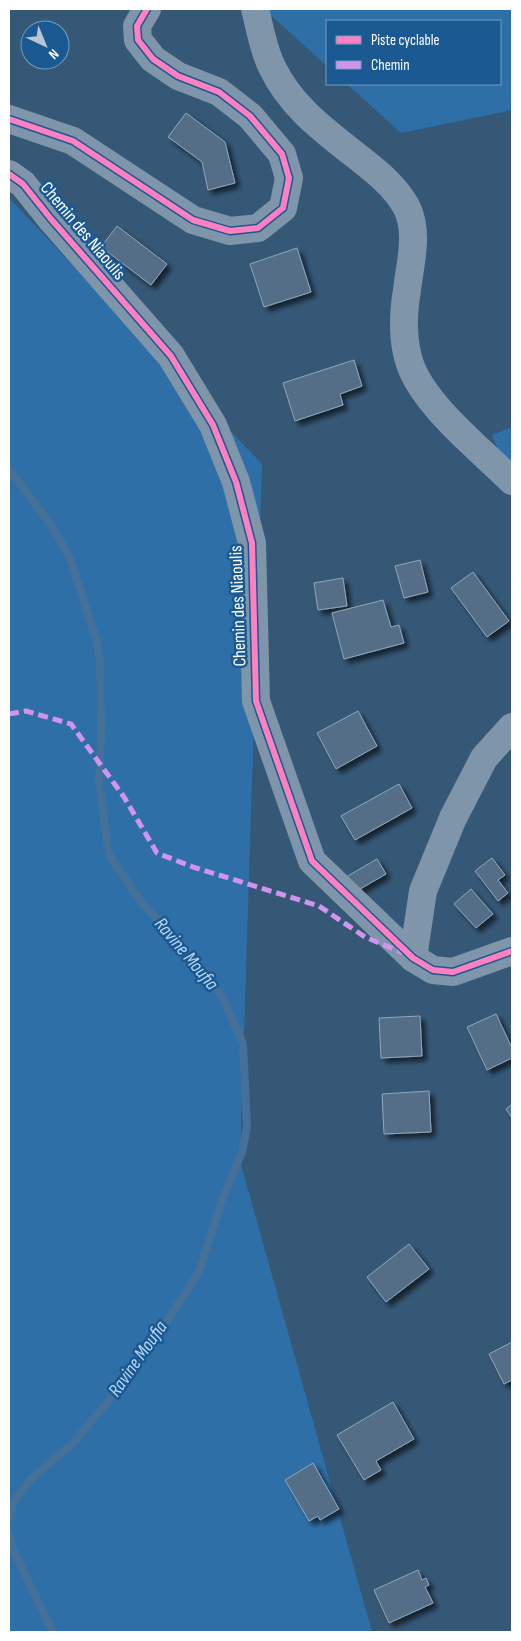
<svg xmlns="http://www.w3.org/2000/svg" width="521" height="1641" font-family="'Sofia Sans Condensed',sans-serif">
  <style>
    .green { fill: #2f6fa8 }
    .lines { fill: none; stroke-linecap: round; stroke-linejoin: round }
    .stream { stroke: #457098; stroke-width: 8 }
    .building { fill: #536e86; stroke: #92a6b8; filter: url(#shadow) }
    .minor { stroke: #7e95aa; stroke-width: 28 }
    .quiet { stroke: #d193ec; stroke-width: 5; stroke-dasharray: 10 5; stroke-linecap: butt }
    .cycleway-casing { stroke: #1b5992; stroke-width: 9 }
    .cycleway { stroke: #ff80c0; stroke-width: 6 }
    .labels { text-anchor: middle; dominant-baseline: central; stroke-width: 5; stroke-linejoin: round; paint-order: stroke }
    .street-label { font-size: 18px; fill: #fff; stroke: #1b5992 }
    .water-label { font-size: 19px; font-style: italic; fill: #b7d9f6; stroke: #1b5992 }
  </style>
  <defs>
    <filter id="shadow"><feDropShadow dx="4.5" dy="4.5" stdDeviation="2.5" flood-color="#0009"/></filter>
  </defs>
  <rect width="100%" height="100%" fill="#365877"/>
  <g class="green">
    <path d="M264,9H512V110L401,133L347,84H500V21H327V66Z"/>
    <path d="M9,198L262,464L240,1161L372,1632H9Z"/>
    <path d="M512,427V485L492,435Z"/>
  </g>
  <g class="lines">
    <g class="stream">
      <path d="M9,469L51,525L70,558L96,639L100,662L101,734L99,784L109,855L141,902L198,962L224,1000L243,1044L247,1127L242,1152L222,1200L199,1272L162,1329L111,1398L73,1443L31,1479L13,1503L9,1518"/>
      <path d="M9,1535L13,1550L53,1632"/>
    </g>
  </g>
  <g class="building">
    <path d="M186,113L225,142L235,183L208,190L202,162L168,137Z"/>
    <path d="M117,226L167,264L151,285L101,247Z"/>
    <path d="M297,248L311,292L264,307L250,264Z"/>
    <path d="M354,360L362,386L340,394L343,405L295,421L283,383Z"/>
    <path d="M420,560L428,592L404,598L395,566Z"/>
    <path d="M473,572L509,621L487,637L451,588Z"/>
    <path d="M343,578L347,606L318,610L314,583Z"/>
    <path d="M383,600L391,627L399,625L404,643L344,659L332,613Z"/>
    <path d="M358,711L377,746L336,769L317,733Z"/>
    <path d="M399,784L412,808L355,840L341,816Z"/>
    <path d="M492,858L505,875L498,880L508,893L498,901L475,871Z"/>
    <path d="M377,859L386,874L355,892L346,877Z"/>
    <path d="M471,889L493,914L476,928L454,904Z"/>
    <path d="M496,1014L512,1048V1058L487,1070L467,1027Z"/>
    <path d="M420,1016L422,1056L381,1058L379,1018Z"/>
    <path d="M429,1091L431,1132L384,1134L382,1094Z"/>
    <path d="M512,1104V1118L506,1109Z"/>
    <path d="M409,1244L429,1269L386,1302L367,1277Z"/>
    <path d="M512,1342V1380L504,1384L489,1354Z"/>
    <path d="M393,1402L414,1439L376,1461L381,1470L364,1480L337,1435Z"/>
    <path d="M313,1463L339,1509L320,1520L318,1516L309,1521L285,1480Z"/>
    <path d="M418,1570L422,1580L426,1578L429,1585L425,1587L433,1603L389,1623L374,1590Z"/>
  </g>
  <g class="lines">
    <g class="minor">
      <path d="M255,9C260,28 263,49 272,67C290,105 322,129 354,154C374,170 395,185 407,208C419,233 410,264 407,290C403,314 402,338 409,361C422,404 480,449 512,481"/>
      <path d="M9,119L73,141L193,220L230,231L258,228L283,208L289,178L282,154L250,116L219,92L178,76L153,59L138,40L137,26L147,9"/>
      <path d="M9,174L23,184L51,219L171,356L213,425L236,482L252,543L256,701L312,861L413,958L433,970L453,972L512,951"/>
      <path d="M413,958L423,891L453,818L484,758L512,727"/>
    </g>
    <path class="quiet" d="M9,714L26,711L71,724L124,797L157,853L193,867L319,906L365,937L403,953"/>
    <g class="cycleway-casing">
      <g id="cycleway">
        <path d="M9,119L73,141L193,220L230,231L258,228L283,208L289,178L282,154L250,116L219,92L178,76L153,59L138,40L137,26L147,9"/>
        <path d="M9,174L23,184L51,219L171,356L213,425L236,482L252,543L256,701L312,861L413,958L433,970L453,972L512,951"/>
      </g>
    </g>
    <use href="#cycleway" class="cycleway"/>
  </g>
  <g class="labels">
    <g class="street-label">
      <text transform="translate(83 231) rotate(50)">Chemin des Niaoulis</text>
      <text transform="translate(238 606) rotate(-92)">Chemin des Niaoulis</text>
    </g>
    <g class="water-label">
      <text transform="translate(186 954) rotate(50)">Ravine Moufia</text>
      <text transform="translate(138 1359) rotate(-55)">Ravine Moufia</text>
    </g>
  </g>
  <rect width="521" height="1641" fill="none" stroke="#ffffff" stroke-width="20"/>
  <rect x="326" y="20" width="175" height="65" fill="#1b5992" stroke="#769bbe"/>
  <rect x="336" y="36" width="25" height="8" fill="#ff80c0" stroke="#769bbe"/>
  <text x="371" y="45" font-size="15" fill="#ffffff">Piste cyclable</text>
  <rect x="336" y="61" width="25" height="8" fill="#d193ec" stroke="#769bbe"/>
  <text x="371" y="70" font-size="15" fill="#ffffff">Chemin</text>
  <g transform="translate(45 45) rotate(136)"><circle r="24" fill="#1b5992" stroke="#769bbe"/>
  <path d="M0-4L9 19L0 12L-9 19Z" fill="#b9c5cf"/>
  <text y="-8" font-size="14" font-weight="bold" text-anchor="middle" fill="#ffffff">N</text>
  </g>
</svg>
